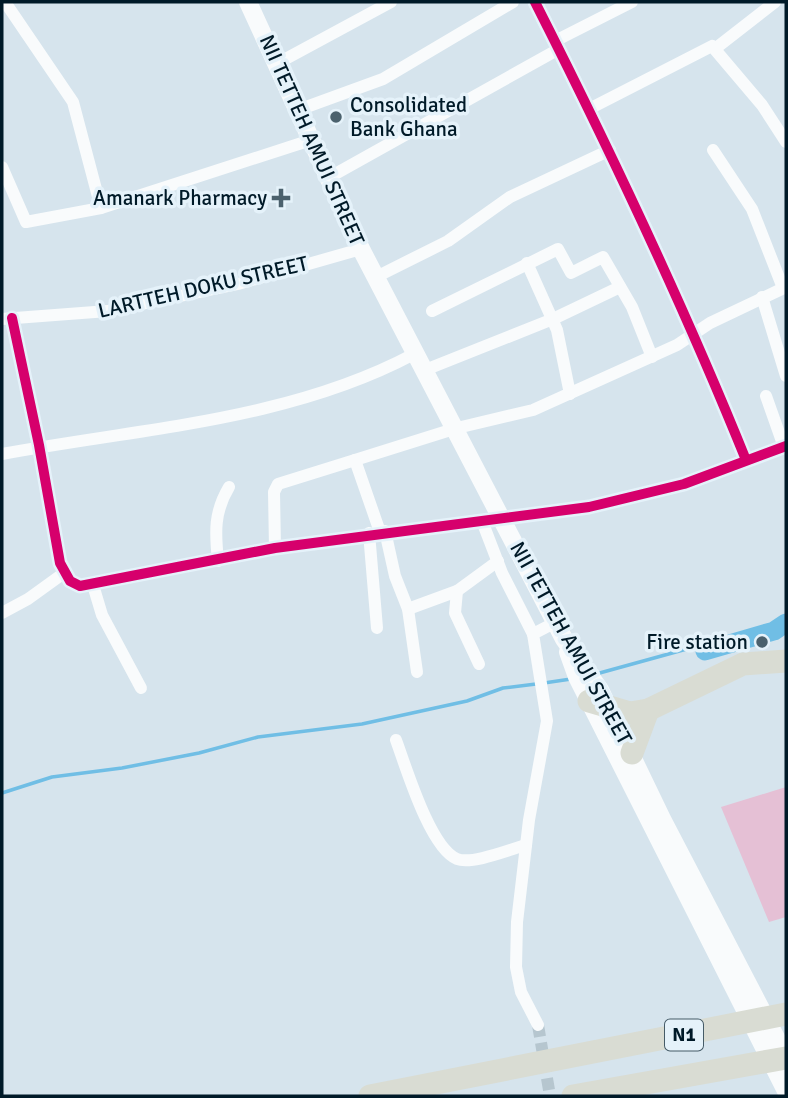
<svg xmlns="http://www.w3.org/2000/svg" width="788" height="1098" font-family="Signika,sans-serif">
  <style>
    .green { fill: #e5c0d5 }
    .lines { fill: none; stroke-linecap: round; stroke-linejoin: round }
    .stream { stroke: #70bee5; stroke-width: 3.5 }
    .river { stroke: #70bee5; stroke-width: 19 }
    .minor-tunnel { stroke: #b6c6cf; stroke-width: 12; stroke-dasharray: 12 6; stroke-linecap: butt }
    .minor { stroke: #f9fbfc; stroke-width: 12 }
    .secondary { stroke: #f9fbfc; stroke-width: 18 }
    .motorway { stroke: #d9dcd3; stroke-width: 23 }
    .cycleway-casing { stroke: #e5f2fa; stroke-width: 15 }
    .cycleway { stroke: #d6006c; stroke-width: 10 }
    .poi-dot { fill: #4b616d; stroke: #e5f2fa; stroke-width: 2.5 }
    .labels { text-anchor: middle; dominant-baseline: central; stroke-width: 7; stroke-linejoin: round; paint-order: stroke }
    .shield { fill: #e5f2fa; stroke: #455b67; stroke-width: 2 }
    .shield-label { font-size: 19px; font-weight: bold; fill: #001a28 }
    .poi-label { font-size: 21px; fill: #001a28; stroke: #e5f2fa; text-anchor: end }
    .street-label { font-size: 21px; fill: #001a28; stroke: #e5f2fa }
  </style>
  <rect width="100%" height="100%" fill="#d6e4ed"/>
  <path class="green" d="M786,787V917L769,922L721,807Z"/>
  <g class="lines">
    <g class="stream">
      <path d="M596,674L694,647L705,651"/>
      <path d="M544,683L571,679"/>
      <path d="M2,793L52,777L122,768L199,753L258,737L362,724L467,701L503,688L536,684"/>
    </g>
    <path class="river" d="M705,651L774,631L786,623"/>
    <path class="minor-tunnel" d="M538,1025L550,1096"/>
    <g class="minor">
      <path d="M5,2L73,102L101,208"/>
      <path d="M535,2C611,152 683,304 746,460"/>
      <path d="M555,41L632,2"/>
      <path d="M716,48L775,2"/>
      <path d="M278,63L391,2"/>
      <path d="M589,109L712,46L762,105L786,142"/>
      <path d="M298,110L383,79L513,2"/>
      <path d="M713,150L752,209L783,288"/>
      <path d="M2,167L26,222L101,208L311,140"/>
      <path d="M328,178L559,49"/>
      <path d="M527,263L557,330L570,394"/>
      <path d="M376,277L448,241L510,197L610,150"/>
      <path d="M762,297L786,376"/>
      <path d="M432,311L558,249L571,273L603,257L632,307L652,357"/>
      <path d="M12,318L39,445L60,563L70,581L80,586L275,548L589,507L684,484L786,446"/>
      <path d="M2,319L108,311L238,284L361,249"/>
      <path d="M425,370L553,319L620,287"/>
      <path d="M766,396L784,447"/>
      <path d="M2,454C141,428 288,421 414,354"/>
      <path d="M482,521L502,573L533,634"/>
      <path d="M385,531L395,576L408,609L417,672"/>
      <path d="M380,532L355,460L457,428L533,410L677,345L710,323L786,287"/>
      <path d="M369,533L377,628"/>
      <path d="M275,548L274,492L278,484L355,460"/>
      <path d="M218,561C215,532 214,512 229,487"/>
      <path d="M93,585L102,615L141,688"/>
      <path d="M457,591L455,613L479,664"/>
      <path d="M408,609L457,591L498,561"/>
      <path d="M2,613L28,599L64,573"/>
      <path d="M396,740C406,767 430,848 457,859C472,865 511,849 526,845"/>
      <path d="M538,1025L521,992L516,967L517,922L529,820L547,721L533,634L556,622"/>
    </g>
    <g class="secondary">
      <path d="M248,2L361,249L564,639L600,690L662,819L786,1057"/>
      <path d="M568,652L577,677L786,1091"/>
    </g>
    <g class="motorway">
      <path d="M589,701L630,713L648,710L743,664L786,661"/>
      <path d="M632,753L648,710"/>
      <path d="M370,1096L786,1014"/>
      <path d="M573,1096L786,1058"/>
    </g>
    <g class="cycleway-casing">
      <g id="cycleway">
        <path d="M535,2C611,152 683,304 746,460"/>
        <path d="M12,318L39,445L60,563L70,581L80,586L275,548L589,507L684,484L786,446"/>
      </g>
    </g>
    <use href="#cycleway" class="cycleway"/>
  </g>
  <g class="poi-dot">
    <circle cx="336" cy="117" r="7"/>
    <path d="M277.5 187.5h7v7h7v7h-7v7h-7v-7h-7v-7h7z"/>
    <circle cx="762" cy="642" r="7"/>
  </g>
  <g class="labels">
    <rect class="shield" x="665" y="1019.5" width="38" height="31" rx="5"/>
    <g class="shield-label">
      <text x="684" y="1035">N1</text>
    </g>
    <g class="poi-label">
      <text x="350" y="105" text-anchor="start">Consolidated<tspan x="350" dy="24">Bank Ghana</tspan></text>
      <text x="267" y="198">Amanark Pharmacy</text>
      <text x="748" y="642">Fire station</text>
    </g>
    <g class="street-label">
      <text transform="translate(312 140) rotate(66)">NII TETTEH AMUI STREET</text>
      <text transform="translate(203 287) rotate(-13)">LARTTEH DOKU STREET</text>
      <text transform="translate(571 643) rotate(61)">NII TETTEH AMUI STREET</text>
    </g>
  </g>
  <rect width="788" height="1098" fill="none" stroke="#001a28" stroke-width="7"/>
</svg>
